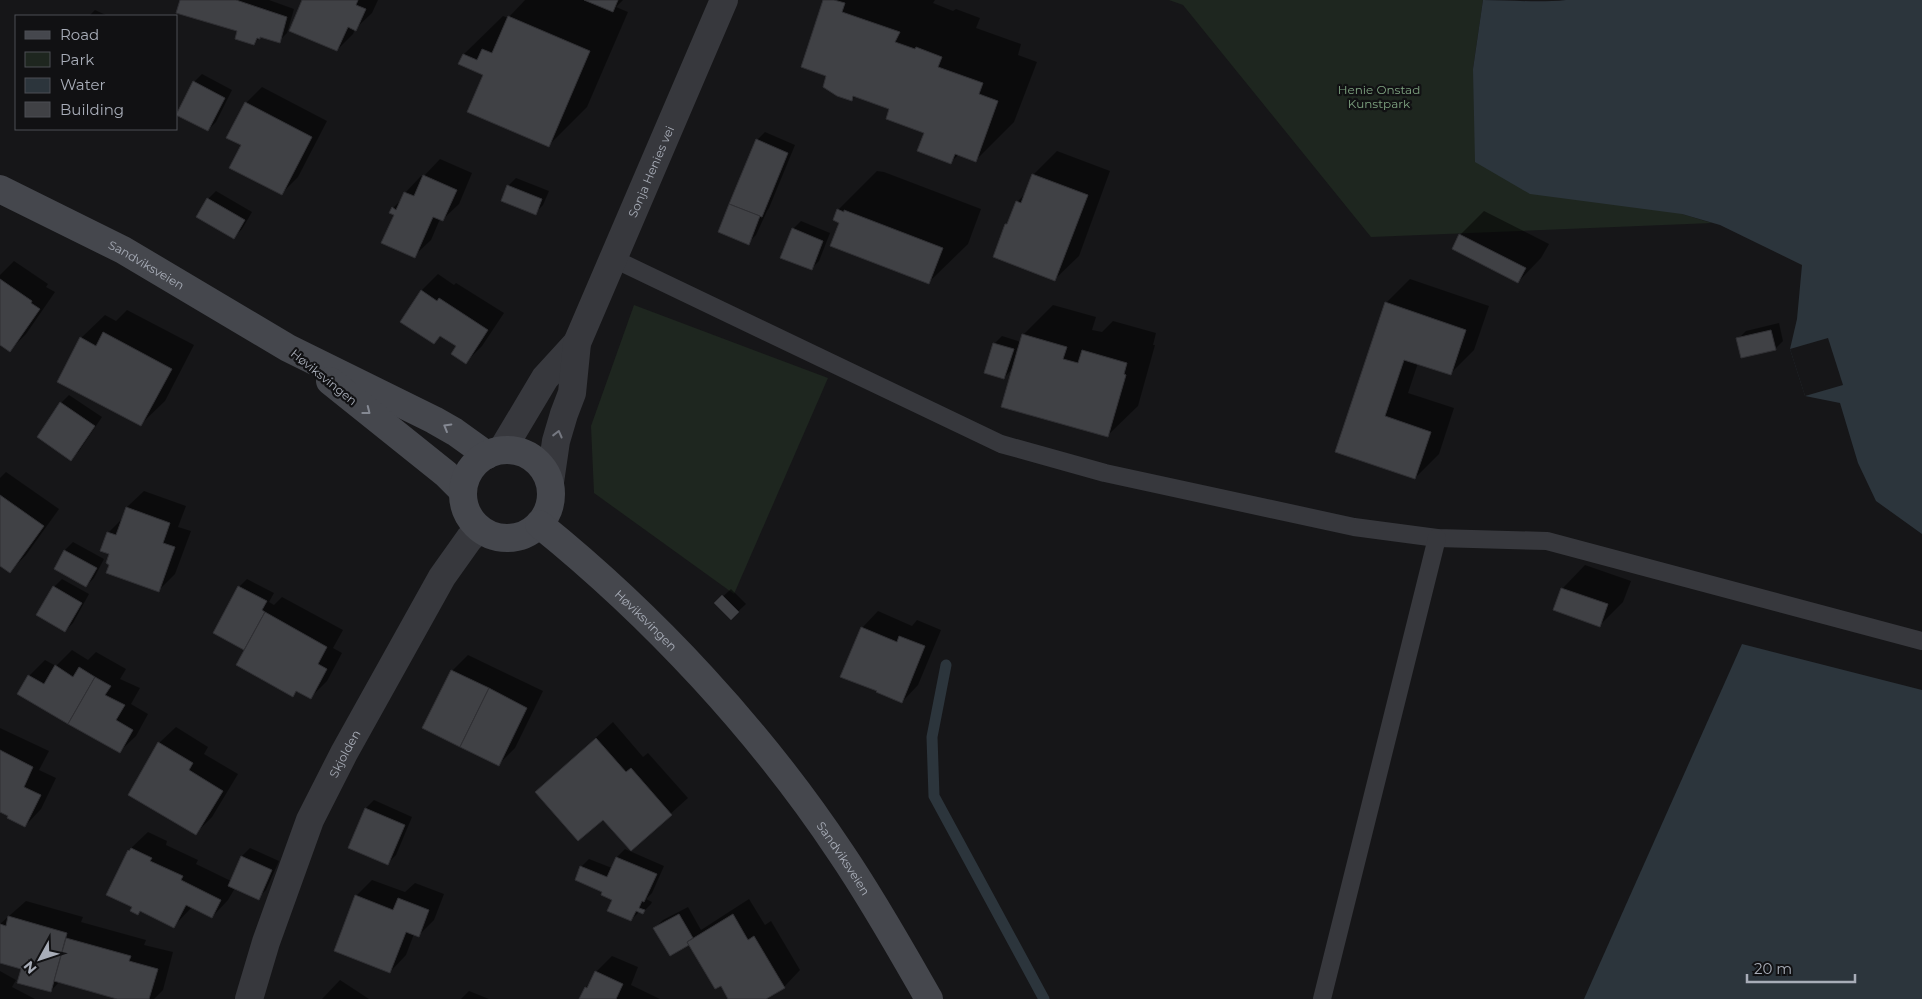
<svg xmlns="http://www.w3.org/2000/svg" width="1922" height="999" font-family="Montserrat,sans-serif">
  <style>
    .green { fill: #1e261f }
    .water { fill: #2c353c }
    .pier { fill: #161618 }
    .shadow { fill: #0007 }
    .lines { fill: none; stroke-linecap: round; stroke-linejoin: round }
    .stream { stroke: #2c353c; stroke-width: 11 }
    .building { fill: #404145; stroke: #303034 }
    .service { stroke: #37383d; stroke-width: 18 }
    .minor { stroke: #37383d; stroke-width: 28 }
    .secondary { stroke: #45474d; stroke-width: 28 }
    .oneway { stroke: #858993 }
    .oneway2 { stroke: #757881 }
    .labels { text-anchor: middle; dominant-baseline: central; stroke-width: 4.5; stroke-linejoin: round; paint-order: stroke }
    .park-label { font-size: 12px; fill: #7fa381; stroke: #111113 }
    .street-label { font-size: 12px; fill: #a8adb8; stroke: #111113 }
  </style>
  <rect width="100%" height="100%" fill="#161618"/>
  <g class="green">
    <path d="M1169,0H1483L1473,69L1682,214L1712,223L1371,237L1183,5Z"/>
    <path d="M634,305L828,378L734,594L594,493L591,426Z"/>
  </g>
  <g class="water">
    <path d="M1483,0C1511,0 1538,3 1566,0H1922V534L1876,501L1858,463L1840,403L1805,396L1790,349L1797,319L1802,265L1720,225L1682,214L1530,194L1475,162L1473,69Z"/>
    <path d="M1742,644L1922,690V999H1584Z"/>
  </g>
  <path class="pier" d="M1828,338L1843,385L1805,396L1790,349Z"/>
  <g class="shadow">
    <path d="M181,0H269L294,9L287,33L279,41L261,36L254,43L238,30Z"/>
    <path d="M304,0H378L372,13L355,29L353,34L337,50Z"/>
    <path d="M525,0H623L616,7L628,12L587,107L548,146L484,74L464,54L503,16L508,18Z"/>
    <path d="M824,0H935L933,3L953,11L956,9L980,18L976,28L1021,44L1018,55L1037,62L1014,122L975,161L959,154L951,162L926,133L891,109L856,96L851,100L828,75Z"/>
    <path d="M95,10L108,16H89Z"/>
    <path d="M202,74L232,90L216,122L208,130L178,114L194,82Z"/>
    <path d="M262,87L327,121L298,177L282,193L243,145L246,103Z"/>
    <path d="M765,132L795,145L769,208L767,211L756,235L748,243L757,140Z"/>
    <path d="M1057,151L1110,171L1079,256L1055,279L1006,224L1010,220L1017,202L1026,193L1033,175Z"/>
    <path d="M440,159L472,173L459,204L442,220L440,219L431,240L414,256L393,208L402,199L405,193L421,176L423,177Z"/>
    <path d="M877,171L884,172L981,209L968,244L929,282L841,222L838,210Z"/>
    <path d="M516,178L549,191L543,205L535,213L508,186Z"/>
    <path d="M216,191L252,212L242,229L234,237L208,199Z"/>
    <path d="M1484,211L1549,244L1541,258L1518,282L1460,235Z"/>
    <path d="M801,221L830,233L819,261L811,269L793,229Z"/>
    <path d="M14,261L48,284L46,287L55,292L26,334L10,350L0,343V275Z"/>
    <path d="M438,274L454,285L456,283L504,313L482,346L466,362L458,346L441,336L434,342L402,321L422,290Z"/>
    <path d="M1410,279L1489,306L1474,350L1450,374L1418,363L1408,393L1454,408L1439,454L1415,478L1336,452L1386,303Z"/>
    <path d="M1053,305L1096,317L1092,330L1102,332L1113,321L1156,333L1153,345H1155L1138,406L1108,435L1013,368L1004,378L994,344L1002,336L1021,342L1023,335Z"/>
    <path d="M127,310L194,345L165,401L141,424L81,338L105,315L116,321Z"/>
    <path d="M1779,323L1783,341L1775,349L1738,339L1746,331Z"/>
    <path d="M69,395L102,417L79,451L71,459L38,437L61,403Z"/>
    <path d="M6,472L59,509L26,555L10,571L0,565V478Z"/>
    <path d="M144,491L186,506L178,527L191,531L175,574L159,590L111,564L108,533L124,517L127,507Z"/>
    <path d="M73,542L104,559L94,578L86,586L55,569L65,550Z"/>
    <path d="M1585,565L1631,581L1623,602L1600,625L1562,589Z"/>
    <path d="M62,579L89,594L73,623L65,631L54,587Z"/>
    <path d="M247,579L274,593L269,602L274,605L282,597L343,630L333,648L342,653L327,681L311,697L298,690L292,695L247,645L244,648L239,587Z"/>
    <path d="M731,589L746,604L731,618L716,603Z"/>
    <path d="M878,611L912,626L917,620L941,630L918,685L902,702L862,628Z"/>
    <path d="M72,650L88,660L96,652L126,669L120,679L140,688L131,704L148,714L136,736L119,752L29,676L45,660L56,666Z"/>
    <path d="M468,655L543,691L515,748L499,764L452,671Z"/>
    <path d="M613,722L643,757L648,753L688,798L631,849L603,818L536,792Z"/>
    <path d="M176,727L208,747L204,754L238,774L212,817L196,833L129,794L159,743Z"/>
    <path d="M0,728L49,751L39,770L56,778L41,809L25,826L0,810Z"/>
    <path d="M374,800L412,817L396,855L388,863L366,808Z"/>
    <path d="M148,832L167,841L166,845L198,860L196,864L231,881L242,856L250,848L279,861L266,890L258,898L235,888L228,900L212,917L192,907L174,926L141,910L138,914L134,907L108,894L129,850Z"/>
    <path d="M625,849L664,866L652,893L646,899L652,902L651,904L643,912H639L631,920L613,899L604,892L581,867L589,859L612,868L617,857Z"/>
    <path d="M372,880L405,892L415,883L444,894L434,920L418,936L414,934L406,955L390,972L356,896Z"/>
    <path d="M749,899L765,925L771,921L800,970L784,987L764,999H730L721,985L689,943L688,944L655,928L663,920L688,907L701,930Z"/>
    <path d="M26,901L83,917L81,922L146,940L144,945L173,952L163,990L154,999H122L60,981L51,991L22,968L0,962V924Z"/>
    <path d="M612,956L638,967L631,985L660,999H581L586,987L592,981L596,972Z"/>
    <path d="M0,971L16,980L12,987L35,999H0Z"/>
    <path d="M340,980L369,999H322Z"/>
    <path d="M469,991L489,999H461Z"/>
  </g>
  <g class="lines">
    <path class="stream" d="M946,665L932,737L934,796L1044,999"/>
  </g>
  <g class="building">
    <path d="M180,0H236L287,17L280,43L260,37V39L257,38L254,45L235,39L237,31L176,13Z"/>
    <path d="M302,0H358L356,5L366,9L356,31L348,27L337,51L289,31Z"/>
    <path d="M584,0H618L613,12Z"/>
    <path d="M823,0H834L845,3L842,12L900,32L895,42L915,49L916,47L942,57L938,67L983,83L979,94L998,101L976,162L955,154L951,164L917,151L924,133L886,119L889,109L853,96L852,101L837,96L823,87L826,76L801,67Z"/>
    <path d="M508,16L590,51L549,147L467,112L483,75L458,64L463,54L477,60L482,49L492,53Z"/>
    <path d="M193,81L225,98L208,131L176,115Z"/>
    <path d="M245,102L312,137L282,195L229,168L241,145L226,138Z"/>
    <path d="M756,139L788,153L762,217L729,204Z"/>
    <path d="M1032,174L1088,195L1055,281L993,257L1005,224H1007L1016,201L1021,203Z"/>
    <path d="M423,175L457,190L443,221L433,217L415,258L381,243L394,215L389,213L392,207L396,210L404,192L414,196Z"/>
    <path d="M507,185L542,199L536,215L501,201Z"/>
    <path d="M207,198L245,220L234,239L196,217Z"/>
    <path d="M729,204L760,216L749,245L718,232Z"/>
    <path d="M837,209L844,212V210L943,248L929,284L830,246L839,223L833,220Z"/>
    <path d="M792,228L823,241L812,270L780,258Z"/>
    <path d="M1459,234L1526,268L1518,283L1452,249Z"/>
    <path d="M0,279L32,301L31,303L40,309L10,352L0,345Z"/>
    <path d="M421,290L437,301L439,298L488,330L466,364L451,354L456,346L440,336L434,344L400,322Z"/>
    <path d="M1385,302L1466,330L1451,375L1404,360L1385,416L1431,432L1415,479L1335,452Z"/>
    <path d="M1771,330L1776,350L1741,358L1736,338Z"/>
    <path d="M103,332L172,369L141,426L57,382L80,337L96,346Z"/>
    <path d="M1022,334L1067,347L1063,359L1078,363L1082,350L1127,363L1124,374L1126,375L1108,437L1001,407Z"/>
    <path d="M993,343L1014,349L1004,379L984,373Z"/>
    <path d="M60,402L95,426L71,461L37,437Z"/>
    <path d="M0,495L44,526L10,573L0,566Z"/>
    <path d="M126,507L170,523L163,543L175,547L159,592L106,573L109,565L106,563L109,554L100,551L107,532L116,535Z"/>
    <path d="M64,550L97,568L86,587L54,569Z"/>
    <path d="M53,586L82,603L65,632L36,615Z"/>
    <path d="M238,586L267,601L262,610L265,612L244,650L213,633Z"/>
    <path d="M1561,588L1608,604L1600,627L1553,610Z"/>
    <path d="M722,595L739,612L731,620L714,603Z"/>
    <path d="M265,612L327,647L318,664L327,669L311,699L296,691L293,697L236,665Z"/>
    <path d="M861,627L897,642L899,636L925,646L902,703L876,692L877,691L840,677Z"/>
    <path d="M55,665L73,677L79,667L95,677L68,724L17,694L28,675L44,684Z"/>
    <path d="M451,670L489,688L460,747L422,728Z"/>
    <path d="M95,677L111,686L105,695L125,705L116,720L133,730L120,753L68,724Z"/>
    <path d="M489,688L527,708L499,766L460,747Z"/>
    <path d="M596,738L626,772L631,768L672,815L631,851L603,820L578,841L535,792Z"/>
    <path d="M158,742L193,763L189,770L223,791L196,835L128,795Z"/>
    <path d="M0,750L33,767L24,787L41,795L25,827L7,818L8,816L0,812Z"/>
    <path d="M365,808L405,825L388,865L348,848Z"/>
    <path d="M131,848L152,858L150,861L183,876L181,880L221,900L212,918L186,905L174,928L140,911L138,915L130,911L132,907L106,895L128,850L129,851Z"/>
    <path d="M241,856L272,870L259,900L228,886Z"/>
    <path d="M616,857L657,874L644,902L642,901L639,908L645,910L643,914L636,911L631,921L607,911L612,900L601,895L602,892L575,880L580,866L607,877Z"/>
    <path d="M355,895L393,910L398,898L429,910L419,937L406,932L390,973L334,951Z"/>
    <path d="M679,914L693,938L687,942L689,945L670,956L653,928Z"/>
    <path d="M733,914L748,940L754,936L785,988L766,999H728L721,986L715,989L687,942Z"/>
    <path d="M8,916L67,933L51,992L17,983L21,969L0,963V924L6,926Z"/>
    <path d="M66,938L131,956L129,961L158,969L149,999H117L54,981Z"/>
    <path d="M595,971L623,984L616,999H579L585,987L587,988Z"/>
  </g>
  <g class="lines">
    <g class="service">
      <path d="M612,258L1001,444L1105,473L1354,527L1437,538L1547,541L1922,641"/>
      <path d="M1322,999L1437,538"/>
    </g>
    <g class="minor">
      <path d="M502,450L545,378L577,343"/>
      <path id="s1" d="M550,482L556,441L564,414L572,393L577,343L724,0"/>
      <path id="s2" d="M249,999L266,942L310,820L344,753L442,577L469,539L479,529"/>
    </g>
    <g class="secondary">
      <path id="s3" d="M0,189L123,250L288,348L434,420L455,432L487,455"/>
      <path d="M330,381L446,474L463,491"/>
      <circle cx="507" cy="494" r="44"/>
      <path id="s4" d="M539,524C653,616 760,731 841,853C873,900 901,950 929,999"/>
    </g>
  </g>
  <defs><path id="oneway-chevron" d="M-2-3.5L2.5 0L-2 3.5" fill="none" stroke-width="1.6" stroke-linecap="round" stroke-linejoin="round" transform="scale(1.25)"/></defs>
  <g class="oneway">
    <use href="#oneway-chevron" transform="translate(367 411) rotate(38)"/>
    <use href="#oneway-chevron" transform="translate(447 427) rotate(-150)"/>
  </g>
  <use class="oneway2" href="#oneway-chevron" transform="translate(558 434) rotate(-76)"/>
  <g class="labels">
    <g class="park-label">
      <text x="1379" y="89">Henie Onstad<tspan x="1379" dy="14">Kunstpark</tspan></text>
    </g>
    <g class="street-label">
      <text stroke="none"><textPath href="#s1" startOffset="329">Sonja Henies vei</textPath></text>
      <text stroke="none"><textPath href="#s3" startOffset="165">Sandviksveien</textPath></text>
      <text transform="translate(324 377) rotate(39)">Høviksvingen</text>
      <text stroke="none"><textPath href="#s4" startOffset="144">Høviksvingen</textPath></text>
      <text stroke="none"><textPath href="#s2" startOffset="264">Skjolden</textPath></text>
      <text stroke="none"><textPath href="#s4" startOffset="454">Sandviksveien</textPath></text>
    </g>
  </g>
  <rect x="15" y="15" width="162" height="115" fill="#111113" stroke="#4d4f55"/>
  <rect x="25" y="31" width="25" height="8" fill="#45474d" stroke="#4d4f55"/>
  <text x="60" y="40" font-size="15" fill="#a8adb8">Road</text>
  <rect x="25" y="52" width="25" height="15" fill="#1e261f" stroke="#4d4f55"/>
  <text x="60" y="65" font-size="15" fill="#a8adb8">Park</text>
  <rect x="25" y="78" width="25" height="15" fill="#2c353c" stroke="#4d4f55"/>
  <text x="60" y="90" font-size="15" fill="#a8adb8">Water</text>
  <rect x="25" y="102" width="25" height="15" fill="#404145" stroke="#4d4f55"/>
  <text x="60" y="115" font-size="15" fill="#a8adb8">Building</text>
  <g transform="translate(40 959) rotate(230)" stroke="#111113" stroke-width="4" paint-order="stroke">
  <path d="M0-4L9 19L0 12L-9 19Z" fill="#a8adb8"/>
  <text y="-8" font-size="14" font-weight="bold" text-anchor="middle" fill="#a8adb8">N</text>
  </g>
  <path d="M1747 974v8h108v-8" fill="none" stroke="#a8adb8" stroke-width="2.5"/>
  <text x="1754" y="974" font-size="15" fill="#a8adb8" stroke="#111113" stroke-width="4" paint-order="stroke">20 m</text>
</svg>
